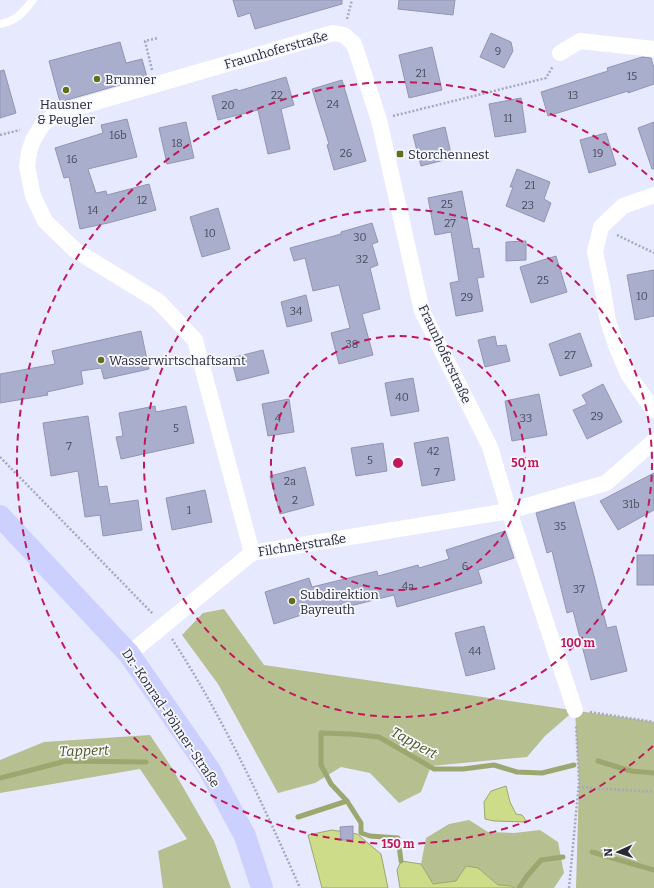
<svg xmlns="http://www.w3.org/2000/svg" width="654" height="888" font-family="Bitter,serif">
  <style>
    .green { fill: #b5bf8f }
    .water { fill: #ccdc88; stroke: #9ba76f }
    .lines { fill: none; stroke-linecap: round; stroke-linejoin: round }
    .stream { stroke: #9ba76f; stroke-width: 5 }
    .building { fill: #aaaecd; stroke: #9195b3 }
    .path { stroke: #a6a9ba; stroke-width: 2.5; stroke-dasharray: 2 2; stroke-linecap: butt }
    .service { stroke: #fff; stroke-width: 8 }
    .minor { stroke: #fff; stroke-width: 16 }
    .primary { stroke: #cbd0fe; stroke-width: 22 }
    .ring { fill: none; stroke: #c2185b; stroke-width: 2; stroke-dasharray: 7 5 }
    .poi-dot { fill: #626f18; stroke: #f7f8ff; stroke-width: 1.5 }
    .labels { text-anchor: middle; dominant-baseline: central; stroke-width: 3.5; stroke-linejoin: round; paint-order: stroke }
    .number-label { font-size: 11px; fill: #484b5c }
    .street-label { font-size: 13px; fill: #282a36; stroke: #f7f8ff }
    .poi-label { font-size: 13px; fill: #282a36; stroke: #f7f8ff; text-anchor: start }
    .water-label { font-size: 14px; font-style: italic; fill: #4a5317; stroke: #f7f8ff }
    .centre { fill: #c2185b; stroke: #f7f8ff; stroke-width: 2 }
    .ring-label { font-size: 12px; text-anchor: middle; font-weight: bold; fill: #c2185b; stroke: #f7f8ff; stroke-width: 3.5; stroke-linejoin: round; paint-order: stroke }
  </style>
  <rect width="100%" height="100%" fill="#e7eafe"/>
  <g class="green">
    <path d="M224,609L264,665L654,722V888H576L579,782L575,710L545,736L527,757L431,766L421,792L399,803L370,773L341,767L315,783L278,793L218,684L182,635L203,613Z"/>
    <path d="M150,735L172,768L214,841L231,888H163L158,851L187,839L140,769L0,793V760L44,742Z"/>
    <path d="M469,820L488,832L514,833L540,830L558,842L564,873L554,888H515L511,886L498,885L478,868L456,881L433,884L421,864L426,838L449,824Z"/>
  </g>
  <g class="water">
    <path d="M506,786L510,802L516,814L522,815L527,822L494,821L485,819L484,802L491,791Z"/>
    <path d="M332,830L357,834L381,854L388,888H322L308,835Z"/>
    <path d="M401,861L421,864L433,884L456,881L466,866L478,868L498,885L511,886L515,888H400L397,870Z"/>
  </g>
  <g class="lines">
    <g class="stream">
      <path d="M598,761L631,771L654,773"/>
      <path d="M0,778L66,761L146,762"/>
      <path d="M298,817L347,801"/>
      <path d="M592,852L654,870"/>
      <path d="M401,861L398,838L370,836L361,833V823L347,801L331,784L321,765V733L351,734L379,737L434,769H463L494,765L517,772L542,773L574,765"/>
      <path d="M519,888L527,876L541,860L563,857"/>
    </g>
  </g>
  <g class="building">
    <path d="M233,0H342V4L255,29L250,13L238,17Z"/>
    <path d="M399,0H455L453,15L398,9Z"/>
    <path d="M491,33L511,42L513,51L504,68L480,57Z"/>
    <path d="M120,42L126,63L142,59L147,77L60,102L49,61Z"/>
    <path d="M432,47L442,90L409,98L399,55Z"/>
    <path d="M642,57L651,58L654,68V84L628,93V91L548,116L541,92L608,71L607,68Z"/>
    <path d="M4,70L16,113L0,118V71Z"/>
    <path d="M286,77L294,105L281,109L290,149L268,154L258,110L218,120L212,96L237,89L238,91Z"/>
    <path d="M342,80L366,161L334,170L327,145L329,144L312,89Z"/>
    <path d="M521,98L526,132L495,137L489,104Z"/>
    <path d="M127,119L137,157L88,169L96,193L106,191L107,195L149,184L156,210L108,223L80,229L69,177L64,178L55,148L103,133L101,125Z"/>
    <path d="M186,122L194,158L167,164L159,128Z"/>
    <path d="M654,122V169H652L638,128Z"/>
    <path d="M445,127L452,158L421,166L413,135Z"/>
    <path d="M606,133L616,165L589,173L580,140Z"/>
    <path d="M517,169L550,182L544,199L551,203L544,222L506,206L513,187H510Z"/>
    <path d="M462,191L473,249L479,248L484,277L477,278L483,311L456,316L450,283L459,281L451,232L435,235L428,198Z"/>
    <path d="M218,208L230,249L202,257L190,217Z"/>
    <path d="M372,223L378,242L372,244L378,265L370,268L380,309L362,314L373,355L339,364L331,333L350,328L339,285L313,291L305,258L294,261L290,248L341,234V232Z"/>
    <path d="M526,241V260L506,261V242Z"/>
    <path d="M556,256L567,292L531,303L520,267Z"/>
    <path d="M654,270V316L635,320L627,275Z"/>
    <path d="M306,295L312,321L287,327L281,302Z"/>
    <path d="M141,331L149,369L104,379L101,368L81,371L83,384L47,392L48,395L0,403V374L55,364L52,351Z"/>
    <path d="M580,333L592,366L560,376L549,344Z"/>
    <path d="M495,336L497,346L506,345L510,361L485,367L478,340Z"/>
    <path d="M263,350L269,373L237,381L231,358Z"/>
    <path d="M413,378L419,411L391,416L385,383Z"/>
    <path d="M603,384L622,422L587,439L573,410L587,404L582,395Z"/>
    <path d="M539,394L547,435L512,441L505,401Z"/>
    <path d="M289,399L294,432L268,436L262,404Z"/>
    <path d="M155,406L156,412L186,406L194,443L121,459L116,437L123,436L119,413Z"/>
    <path d="M88,416L99,487L107,486L110,504L138,500L142,530L103,536L100,515L85,517L78,471L51,476L43,423Z"/>
    <path d="M448,437L455,480L422,486L414,443Z"/>
    <path d="M383,443L387,471L356,476L351,448Z"/>
    <path d="M305,467L314,505L280,514L270,476Z"/>
    <path d="M654,473V510L618,530L600,501Z"/>
    <path d="M205,490L212,522L172,530L166,498Z"/>
    <path d="M574,502L593,572L607,628L616,626L627,671L591,680L573,611L567,613L552,551L547,553L536,513Z"/>
    <path d="M505,531L514,558L478,570L482,583L397,607L394,595L330,611L329,606L274,624L265,592L309,578L312,587L377,571L378,576L418,565L419,568L449,559L446,550Z"/>
    <rect x="637" y="555" width="17" height="30"/>
    <path d="M484,626L495,669L466,676L455,633Z"/>
    <path d="M353,826V840H341L340,827Z"/>
  </g>
  <g class="lines">
    <g class="path">
      <path d="M347,19L352,0"/>
      <path d="M152,70L145,41L158,38"/>
      <path d="M393,116L546,78L553,66"/>
      <path d="M0,135L20,130"/>
      <path d="M617,235L654,253"/>
      <path d="M0,457L153,614"/>
      <path d="M172,639C223,717 262,802 300,888"/>
      <path d="M590,712L654,722"/>
      <path d="M578,787L654,792"/>
      <path d="M569,888L579,782L576,725"/>
    </g>
    <path class="service" d="M0,24C17,21 22,13 33,0"/>
    <g class="minor">
      <path d="M560,53L580,41L654,49"/>
      <path d="M654,195L623,206L601,227L595,252L602,285L608,321L617,348L628,374L644,397L654,410"/>
      <path d="M252,553L195,340L158,301L75,250L45,221L33,196L27,166L29,152L33,140L43,124L58,113L333,33L344,35L354,44L379,120L422,311L490,447L509,511L575,710"/>
      <path d="M129,654L252,553L509,511L606,483L654,441"/>
    </g>
    <path class="primary" d="M0,516L129,654L209,769L245,836L262,888"/>
  </g>
  <g class="ring">
    <circle cx="398" cy="463" r="127"/>
    <circle cx="398" cy="463" r="254"/>
    <path d="M653 746A381 381 0 1 1 653 180"/>
  </g>
  <g class="poi-dot">
    <circle cx="97" cy="79" r="4"/>
    <circle cx="66" cy="90" r="4"/>
    <rect x="396" y="150" width="8" height="8" rx="2"/>
    <circle cx="101" cy="360" r="4"/>
    <circle cx="292" cy="601" r="4"/>
  </g>
  <g class="labels">
    <g class="number-label">
      <text x="498" y="51">9</text>
      <text x="421" y="73">21</text>
      <text x="632" y="76">15</text>
      <text x="277" y="95">22</text>
      <text x="573" y="95">13</text>
      <text x="333" y="104">24</text>
      <text x="228" y="105">20</text>
      <text x="508" y="118">11</text>
      <text x="118" y="135">16b</text>
      <text x="177" y="143">18</text>
      <text x="346" y="153">26</text>
      <text x="598" y="153">19</text>
      <text x="72" y="159">16</text>
      <text x="530" y="185">21</text>
      <text x="142" y="200">12</text>
      <text x="447" y="204">25</text>
      <text x="528" y="205">23</text>
      <text x="93" y="210">14</text>
      <text x="450" y="223">27</text>
      <text x="210" y="233">10</text>
      <text x="360" y="237">30</text>
      <text x="362" y="259">32</text>
      <text x="543" y="280">25</text>
      <text x="642" y="296">10</text>
      <text x="467" y="297">29</text>
      <text x="296" y="311">34</text>
      <text x="352" y="344">38</text>
      <text x="570" y="355">27</text>
      <text x="402" y="397">40</text>
      <text x="597" y="416">29</text>
      <text x="278" y="418">4</text>
      <text x="526" y="418">33</text>
      <text x="176" y="428">5</text>
      <text x="69" y="446">7</text>
      <text x="433" y="451">42</text>
      <text x="370" y="460">5</text>
      <text x="437" y="472">7</text>
      <text x="290" y="481">2a</text>
      <text x="295" y="500">2</text>
      <text x="631" y="504">31b</text>
      <text x="189" y="510">1</text>
      <text x="560" y="526">35</text>
      <text x="465" y="566">6</text>
      <text x="408" y="586">4a</text>
      <text x="579" y="589">37</text>
      <text x="475" y="651">44</text>
    </g>
    <g class="street-label">
      <text transform="translate(276 50) rotate(-16)">Fraunhoferstraße</text>
      <text transform="translate(445 354) rotate(65)">Fraunhoferstraße</text>
      <text transform="translate(302 545) rotate(-9)">Filchnerstraße</text>
      <text transform="translate(171 718) rotate(56)">Dr.-Konrad-Pöhner-Straße</text>
    </g>
    <g class="poi-label">
      <text x="105" y="79">Brunner</text>
      <text x="66" y="104" text-anchor="middle">Hausner<tspan x="66" dy="15">&amp; Peugler</tspan></text>
      <text x="408" y="154">Storchennest</text>
      <text x="109" y="360">Wasserwirtschaftsamt</text>
      <text x="300" y="594">Subdirektion<tspan x="300" dy="15">Bayreuth</tspan></text>
    </g>
    <g class="water-label">
      <text transform="translate(414 743) rotate(29)">Tappert</text>
      <text transform="translate(84 751) rotate(-2)">Tappert</text>
    </g>
  </g>
  <circle cx="398" cy="463" r="6" class="centre"/>
  <g class="ring-label">
    <text x="525" y="467">50 m</text>
    <text x="578" y="647">100 m</text>
    <text x="398" y="848">150 m</text>
  </g>
  <g transform="translate(618 852) rotate(267)" stroke="#f7f8ff" stroke-width="3" paint-order="stroke">
  <path d="M0-3L7 15L0 10L-7 15Z" fill="#282a36"/>
  <text y="-6" font-size="11" font-weight="bold" text-anchor="middle" fill="#282a36">N</text>
  </g>
</svg>
